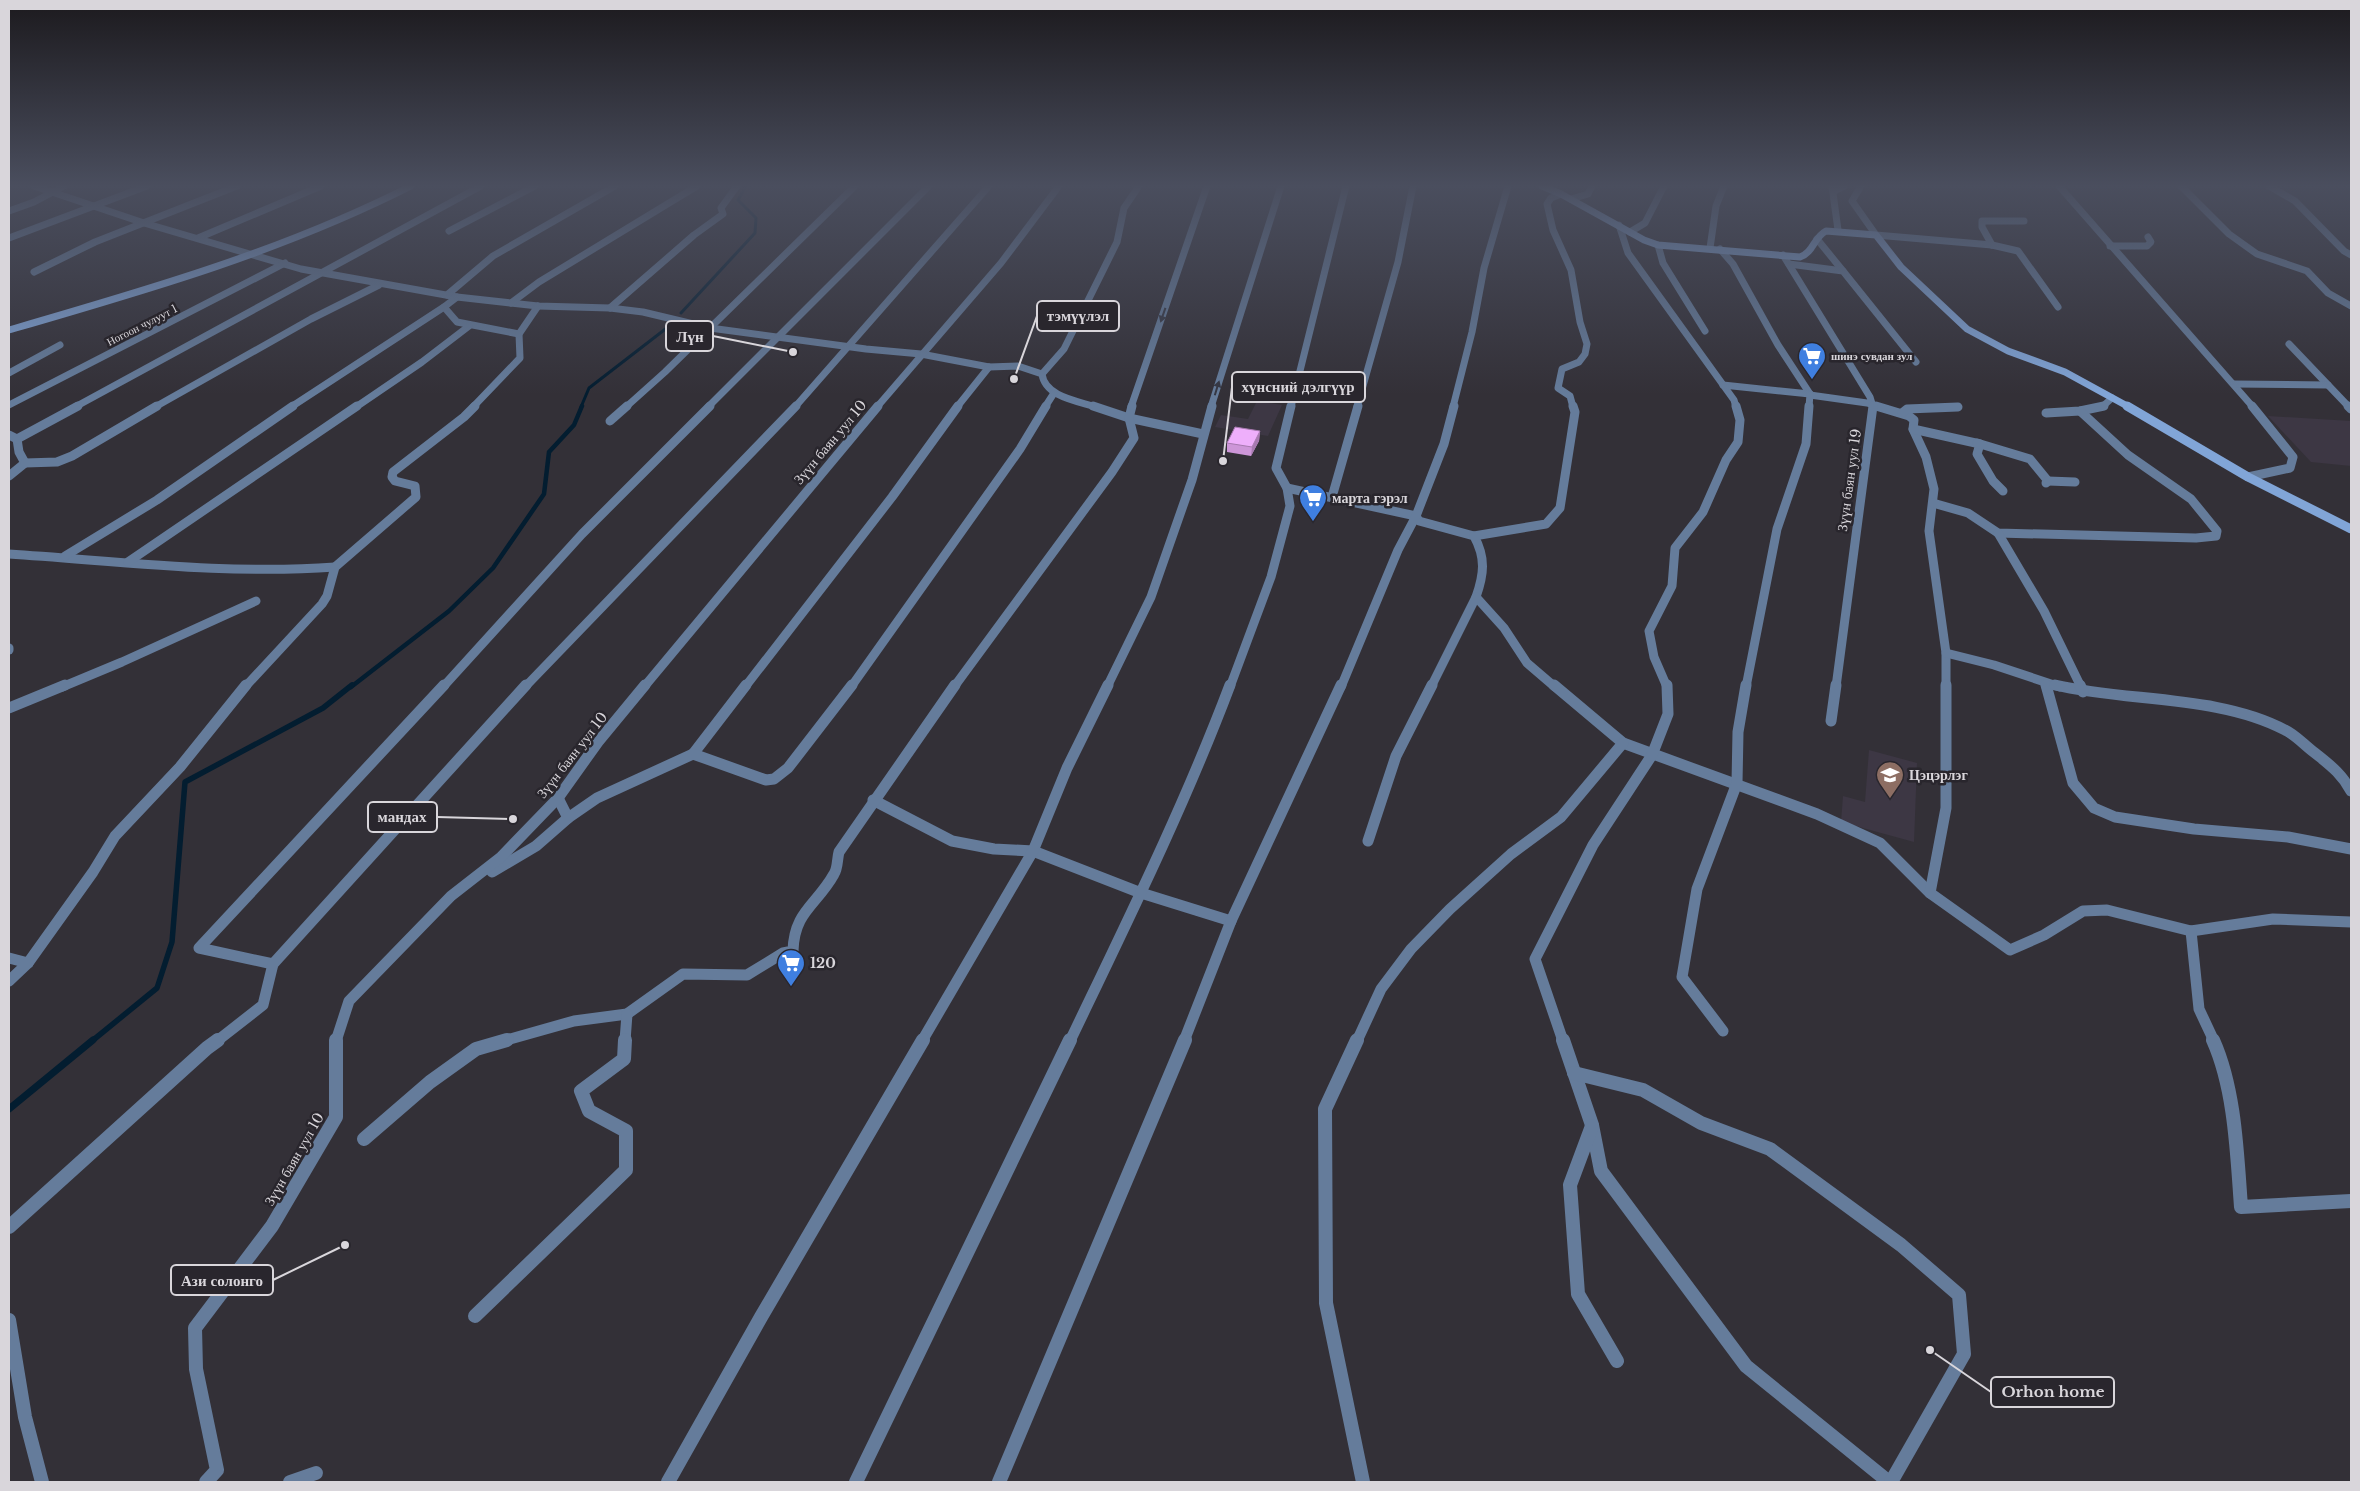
<svg xmlns="http://www.w3.org/2000/svg" width="2360" height="1491" font-family="'Libre Baskerville',serif">
  <style>
    .built { fill: #3d3744 }
    .lines { fill: none; stroke-linecap: round; stroke-linejoin: round }
    .stream-far3 { stroke: #031d30; stroke-width: 3 }
    .stream-far2 { stroke: #031d30; stroke-width: 4.5 }
    .stream-far1 { stroke: #031d30; stroke-width: 5.5 }
    .stream { stroke: #031d30; stroke-width: 7 }
    .street-far3 { stroke: #657c9b; stroke-width: 7 }
    .street-far2 { stroke: #657c9b; stroke-width: 9 }
    .street-far1 { stroke: #657c9b; stroke-width: 11 }
    .street { stroke: #657c9b; stroke-width: 14 }
    .secondary-far1 { stroke: #81a5d7; stroke-width: 7 }
    .secondary { stroke: #81a5d7; stroke-width: 9 }
    .wall { fill: #cd96d8 }
    .shaded-wall { fill: #a77ab0 }
    .building { fill: #eeaffb; stroke: #a77ab0 }
    .oneway { fill: #353743 }
    .labels { text-anchor: middle; dominant-baseline: central; stroke-width: 5; stroke-linejoin: round; paint-order: stroke }
    .far-street-label { font-size: 11px; fill: #d9d6db; stroke: #29262d }
    .far-poi-label { font-size: 11px; font-weight: bold; fill: #d9d6db; stroke: #29262d; text-anchor: start }
    .street-label { font-size: 14px; fill: #d9d6db; stroke: #29262d }
    .poi-label { font-size: 14px; font-weight: bold; fill: #d9d6db; stroke: #29262d; text-anchor: start }
    .leader { fill: none; stroke: #d9d6db; stroke-width: 2 }
    .callout-dot { fill: #d9d6db; stroke: #29262d; stroke-width: 2 }
    .callout { fill: #29262d; stroke: #d9d6db; stroke-width: 2 }
    .callout-label { font-size: 15px; text-anchor: middle; font-weight: bold; fill: #d9d6db }
  </style>
  <rect width="100%" height="100%" fill="#333037"/>
  <g class="built">
    <path d="M1257,401L1282,405L1268,436L1215,427L1221,415L1248,419Z"/>
    <path d="M2268,416L2351,421V466L2311,462Z"/>
    <path d="M1869,750L1917,763L1914,842L1841,822L1843,796L1865,802Z"/>
  </g>
  <g class="lines">
    <g class="stream-far3">
      <path d="M681,313L755,233L756,218L738,200L746,186"/>
      <path d="M581,407L589,388L668,327"/>
    </g>
    <path class="stream-far2" d="M351,687L449,611L493,568L544,494L549,452L574,425L582,406"/>
    <path class="stream-far1" d="M92,1041L157,988L172,942L185,782L323,708L352,685"/>
    <path class="stream" d="M9,1109L93,1040"/>
    <g class="street-far3">
      <path d="M34,186L144,223L301,269L457,297L444,307L457,322L519,334"/>
      <path d="M1832,186L1838,230"/>
      <path d="M1861,186L1852,201L1876,235L1992,245L2018,251L2058,307"/>
      <path d="M2059,186L2253,407"/>
      <path d="M2181,186L2229,234L2257,254L2307,271L2328,293L2351,306"/>
      <path d="M2269,186L2295,201L2344,251L2351,255"/>
      <path d="M1834,191L1844,186"/>
      <path d="M1561,194L1551,198L1547,204L1553,230L1571,270L1580,322L1587,344L1585,354L1579,362L1562,369L1558,388L1570,396L1573,407"/>
      <path d="M1571,199L1588,194L1592,186"/>
      <path d="M9,211L34,202L64,186"/>
      <path d="M1619,225L1628,253L1734,400L1736,407"/>
      <path d="M449,231L535,186"/>
      <path d="M1630,232L1645,223L1664,186"/>
      <path d="M9,238L147,186"/>
      <path d="M198,238L321,186"/>
      <path d="M1817,239L1843,271"/>
      <path d="M1658,245L1663,263L1705,331"/>
      <path d="M1992,245L1982,227V221H2024"/>
      <path d="M2110,246H2147L2151,242L2148,237"/>
      <path d="M1710,248L1716,206L1724,186"/>
      <path d="M1720,249L1733,264L1778,345L1810,394L1809,407"/>
      <path d="M1783,255L1870,397L1873,407"/>
      <path d="M1789,264L1843,271L1916,362"/>
      <path d="M34,272L95,242L237,186"/>
      <path d="M447,295L493,256L615,186"/>
      <path d="M457,297L538,306L610,308L643,312L710,328L866,349L921,354L989,367L1018,366L1042,374C1045,397 1078,401 1096,407"/>
      <path d="M511,303L539,282L697,186"/>
      <path d="M610,308L694,235L723,214L721,208L737,186"/>
      <path d="M2289,344L2349,407"/>
      <path d="M9,373L60,345"/>
      <path d="M1042,374L1064,349L1117,242L1124,208L1139,186"/>
      <path d="M2234,384L2328,385"/>
      <path d="M1723,385L1810,394"/>
      <path d="M1810,395L1867,403L1880,407"/>
      <path d="M9,405L285,263"/>
      <path d="M75,407L481,186"/>
      <path d="M155,407L311,319L379,285"/>
      <path d="M291,407L444,307"/>
      <path d="M356,407L422,362L469,326"/>
      <path d="M473,407L520,358L519,334L538,306"/>
      <path d="M626,407L665,372L855,186"/>
      <path d="M708,407L929,186"/>
      <path d="M795,407L989,186"/>
      <path d="M877,407L1001,263L1059,186"/>
      <path d="M957,407L989,367"/>
      <path d="M1045,407L1054,393"/>
      <path d="M1131,407L1207,186"/>
      <path d="M1211,407L1281,186"/>
      <path d="M1291,407L1346,186"/>
      <path d="M1357,407L1398,262L1413,186"/>
      <path d="M1453,407L1472,332L1484,268L1508,186"/>
      <path d="M1955,407H1958"/>
      <path d="M2102,407L2112,398"/>
    </g>
    <g class="street-far2">
      <path d="M1093,406L1129,418L1203,434"/>
      <path d="M1876,406L1909,416L1914,420L1913,429L1926,457L1934,489L1929,531L1946,653V687"/>
      <path d="M2348,406L2351,409"/>
      <path d="M1902,413L1907,409L1958,407"/>
      <path d="M2046,413L2080,411L2104,406"/>
      <path d="M610,421L627,406"/>
      <path d="M1913,429L1980,444L1977,454L1993,481L2003,491"/>
      <path d="M9,435L17,439L19,452L25,463L9,476"/>
      <path d="M17,439L78,406"/>
      <path d="M1977,443L2030,459L2048,481L2046,483"/>
      <path d="M25,463L57,462L72,456L157,406"/>
      <path d="M2248,477L2290,468L2293,457L2252,406"/>
      <path d="M2048,481L2075,482"/>
      <path d="M1287,488L1416,516L1419,521L1474,536C1486,558 1484,574 1476,597L1504,628L1527,663L1555,687"/>
      <path d="M1332,497L1358,406"/>
      <path d="M1933,503L1968,513L1998,533L2196,538L2216,536L2217,531L2191,499L2128,455L2080,411"/>
      <path d="M1998,533L2044,611L2081,687"/>
      <path d="M1474,536L1546,524L1560,508L1575,412L1573,406"/>
      <path d="M9,554C118,561 226,575 335,567"/>
      <path d="M65,556L157,500L293,406"/>
      <path d="M128,562L357,406"/>
      <path d="M9,648V650"/>
      <path d="M1946,653L1994,665L2060,687"/>
      <path d="M2045,683L2046,687"/>
      <path d="M62,687L122,662L256,601"/>
      <path d="M245,687L322,604L327,596L335,567L416,497L415,486L395,481L392,477L393,472L464,417L475,406"/>
      <path d="M443,687L582,534L710,406"/>
      <path d="M525,687L796,406"/>
      <path d="M644,687L878,406"/>
      <path d="M745,687L892,497L958,406"/>
      <path d="M851,687L1020,449L1046,406"/>
      <path d="M954,687L1112,472L1134,438L1129,418L1132,406"/>
      <path d="M1107,687L1151,597L1192,480L1212,406"/>
      <path d="M1230,687L1271,577L1290,506L1287,488L1276,468L1291,406"/>
      <path d="M1341,687L1398,550L1416,516L1444,444L1454,406"/>
      <path d="M1431,687L1476,597"/>
      <path d="M1667,687L1654,657L1649,631L1672,586L1675,548L1703,512L1726,460L1738,442L1740,420L1736,406"/>
      <path d="M1746,687L1777,529L1806,444L1809,406"/>
      <path d="M1836,687L1873,406"/>
    </g>
    <g class="street-far1">
      <path d="M1554,685L1623,743L1817,814L1880,843L1930,893L2010,950L2044,935L2083,911L2107,910L2191,931L2273,919L2351,922"/>
      <path d="M2046,685L2073,783L2094,808L2115,817L2194,829L2288,837L2351,849"/>
      <path d="M2055,685C2127,702 2219,695 2285,730C2296,735 2305,746 2315,753C2331,766 2341,773 2351,791"/>
      <path d="M2080,685L2083,692"/>
      <path d="M9,708L65,685"/>
      <path d="M1831,721L1836,685"/>
      <path d="M693,754L746,685"/>
      <path d="M558,798L568,818"/>
      <path d="M873,800L952,841L994,849L1033,851L1141,893L1231,921"/>
      <path d="M1368,841L1396,756L1432,685"/>
      <path d="M492,872L536,846L568,818L597,798L693,754L766,780L774,779L788,768L852,685"/>
      <path d="M1930,893L1946,808V685"/>
      <path d="M2191,931L2199,1009L2214,1041"/>
      <path d="M9,958L28,963"/>
      <path d="M273,964L199,948L444,685"/>
      <path d="M9,981L28,963L93,872L115,836L180,767L246,685"/>
      <path d="M1723,1031L1682,977L1697,889L1737,783L1738,732L1746,685"/>
      <path d="M217,1041L263,1005L273,964L526,685"/>
      <path d="M336,1041L349,1001L451,896L501,857L558,798L598,742L645,685"/>
      <path d="M503,1041L574,1021L627,1014L683,974L747,975L783,953L793,951C794,911 817,905 834,874C838,868 837,859 839,852L955,685"/>
      <path d="M625,1041L627,1014"/>
      <path d="M922,1041L1033,851L1067,768L1108,685"/>
      <path d="M1070,1041C1126,924 1184,807 1230,685"/>
      <path d="M1184,1041L1231,921L1341,685"/>
      <path d="M1357,1041L1381,989L1411,949L1450,909L1511,854L1561,817L1623,743"/>
      <path d="M1563,1041L1535,959L1593,845L1652,755L1668,714L1667,685"/>
    </g>
    <g class="street">
      <path d="M1357,1040L1325,1109L1326,1303L1363,1482"/>
      <path d="M1563,1040L1592,1125L1601,1171L1746,1366L1889,1482"/>
      <path d="M2213,1040C2235,1089 2237,1153 2241,1207L2351,1201"/>
      <path d="M1574,1073L1643,1090L1701,1123L1770,1149L1901,1245L1959,1295L1964,1354L1891,1482"/>
      <path d="M1592,1126L1570,1185L1578,1294L1617,1361"/>
      <path d="M364,1139L430,1082L476,1049L507,1040"/>
      <path d="M9,1227L207,1048L218,1040"/>
      <path d="M475,1316L626,1170V1131L589,1111L581,1091L624,1059L625,1040"/>
      <path d="M9,1320L25,1417L42,1482"/>
      <path d="M206,1482L217,1470L196,1369L195,1328L272,1226L336,1117V1040"/>
      <path d="M290,1482L316,1473"/>
      <path d="M668,1482L761,1317L923,1040"/>
      <path d="M856,1482L1070,1040"/>
      <path d="M999,1482L1185,1040"/>
    </g>
    <g class="secondary-far1">
      <path d="M1542,186L1561,194L1644,240L1658,245L1800,257C1814,252 1813,238 1826,231L1876,235L1901,267L1967,329L2008,351L2065,372L2129,407"/>
      <path d="M9,330C147,290 283,251 411,186"/>
    </g>
    <path class="secondary" d="M2127,406L2248,477L2351,529"/>
  </g>
  <path class="wall" d="M1260,431L1259,441L1251,456L1227,452V443Z"/>
  <path class="shaded-wall" d="M1260,431L1259,441L1251,456L1252,447Z"/>
  <path class="building" d="M1235,427L1260,431L1252,447L1227,443Z"/>
  <defs><path id="oneway-solid" d="M-6-.8H1V-3.2L6.5 0L1 3.2V.8H-6Z" transform="scale(1.25)"/></defs>
  <g class="oneway">
    <use href="#oneway-solid" transform="translate(1163 315) rotate(109)"/>
    <use href="#oneway-solid" transform="translate(1217 388) rotate(-73)"/>
  </g>
  <linearGradient id="sky" x2="0" y2="1"><stop stop-color="#1c1a1e"/><stop offset="0.47" stop-color="#4a4e5e"/><stop offset="1" stop-color="#4a4e5e" stop-opacity="0"/></linearGradient>
  <rect width="2360" height="395" fill="url(#sky)"/>
  <defs>
    <g id="supermarket-pin" transform="scale(1.4375)"><path d="M0 17L-7.5 6A9.5 9.5 0 1 1 7.5 6Z" fill="#3f7fe0" stroke="#29262d"/><path d="M-6-5.5h2.5l.6 2H6L4.5 2H-2.5L-4.4-4H-6ZM-1.5 3.2a1.3 1.3 0 1 0 .1 0ZM3 3.2a1.3 1.3 0 1 0 .1 0Z" fill="#fff"/></g>
    <g id="school-pin" transform="scale(1.4375)"><path d="M0 17L-7.5 6A9.5 9.5 0 1 1 7.5 6Z" fill="#8d6e63" stroke="#29262d"/><path d="M0-5L7-2L0 1L-7-2ZM-4 1L0 2.5L4 1V4Q0 6-4 4Z" fill="#fff"/></g>
  </defs>
  <g fill-rule="evenodd">
    <use href="#supermarket-pin" x="1812" y="356"/>
    <use href="#supermarket-pin" x="1313" y="498"/>
    <use href="#school-pin" x="1890" y="775"/>
    <use href="#supermarket-pin" x="791" y="963"/>
  </g>
  <g class="labels">
    <g class="far-street-label">
      <text transform="translate(142 325) rotate(-27)">Ногоон чулуут 1</text>
    </g>
    <g class="far-poi-label">
      <text x="1831" y="356">шинэ сувдан зул</text>
    </g>
    <g class="street-label">
      <text transform="translate(830 442) rotate(-50)">Зүүн баян уул 10</text>
      <text transform="translate(1849 480) rotate(-82)">Зүүн баян уул 19</text>
      <text transform="translate(572 755) rotate(-52)">Зүүн баян уул 10</text>
      <text transform="translate(294 1159) rotate(-60)">Зүүн баян уул 10</text>
    </g>
    <g class="poi-label">
      <text x="1332" y="498">марта гэрэл</text>
      <text x="1909" y="775">Цэцэрлэг</text>
      <text x="810" y="963">120</text>
    </g>
  </g>
  <path class="leader" d="M1014 379L1037 316M793 352L713 336M1223 461L1232 387M513 819L437 817M345 1245L273 1280M1930 1350L1991 1392"/>
  <g class="callout-dot">
    <circle cx="1014" cy="379" r="5"/>
    <circle cx="793" cy="352" r="5"/>
    <circle cx="1223" cy="461" r="5"/>
    <circle cx="513" cy="819" r="5"/>
    <circle cx="345" cy="1245" r="5"/>
    <circle cx="1930" cy="1350" r="5"/>
  </g>
  <g class="callout">
    <rect x="1037" y="301" width="82" height="30" rx="5"/>
    <rect x="666" y="321" width="47" height="30" rx="5"/>
    <rect x="1232" y="372" width="133" height="30" rx="5"/>
    <rect x="368" y="802" width="69" height="30" rx="5"/>
    <rect x="171" y="1265" width="102" height="30" rx="5"/>
    <rect x="1991" y="1377" width="123" height="30" rx="5"/>
  </g>
  <g class="callout-label">
    <text x="1078" y="321">тэмүүлэл</text>
    <text x="690" y="342">Лүн</text>
    <text x="1298" y="392">хүнсний дэлгүүр</text>
    <text x="402" y="822">мандах</text>
    <text x="222" y="1286">Ази солонго</text>
    <text x="2053" y="1397">Orhon home</text>
  </g>
  <rect width="2360" height="1491" fill="none" stroke="#d9d6db" stroke-width="20"/>
</svg>
